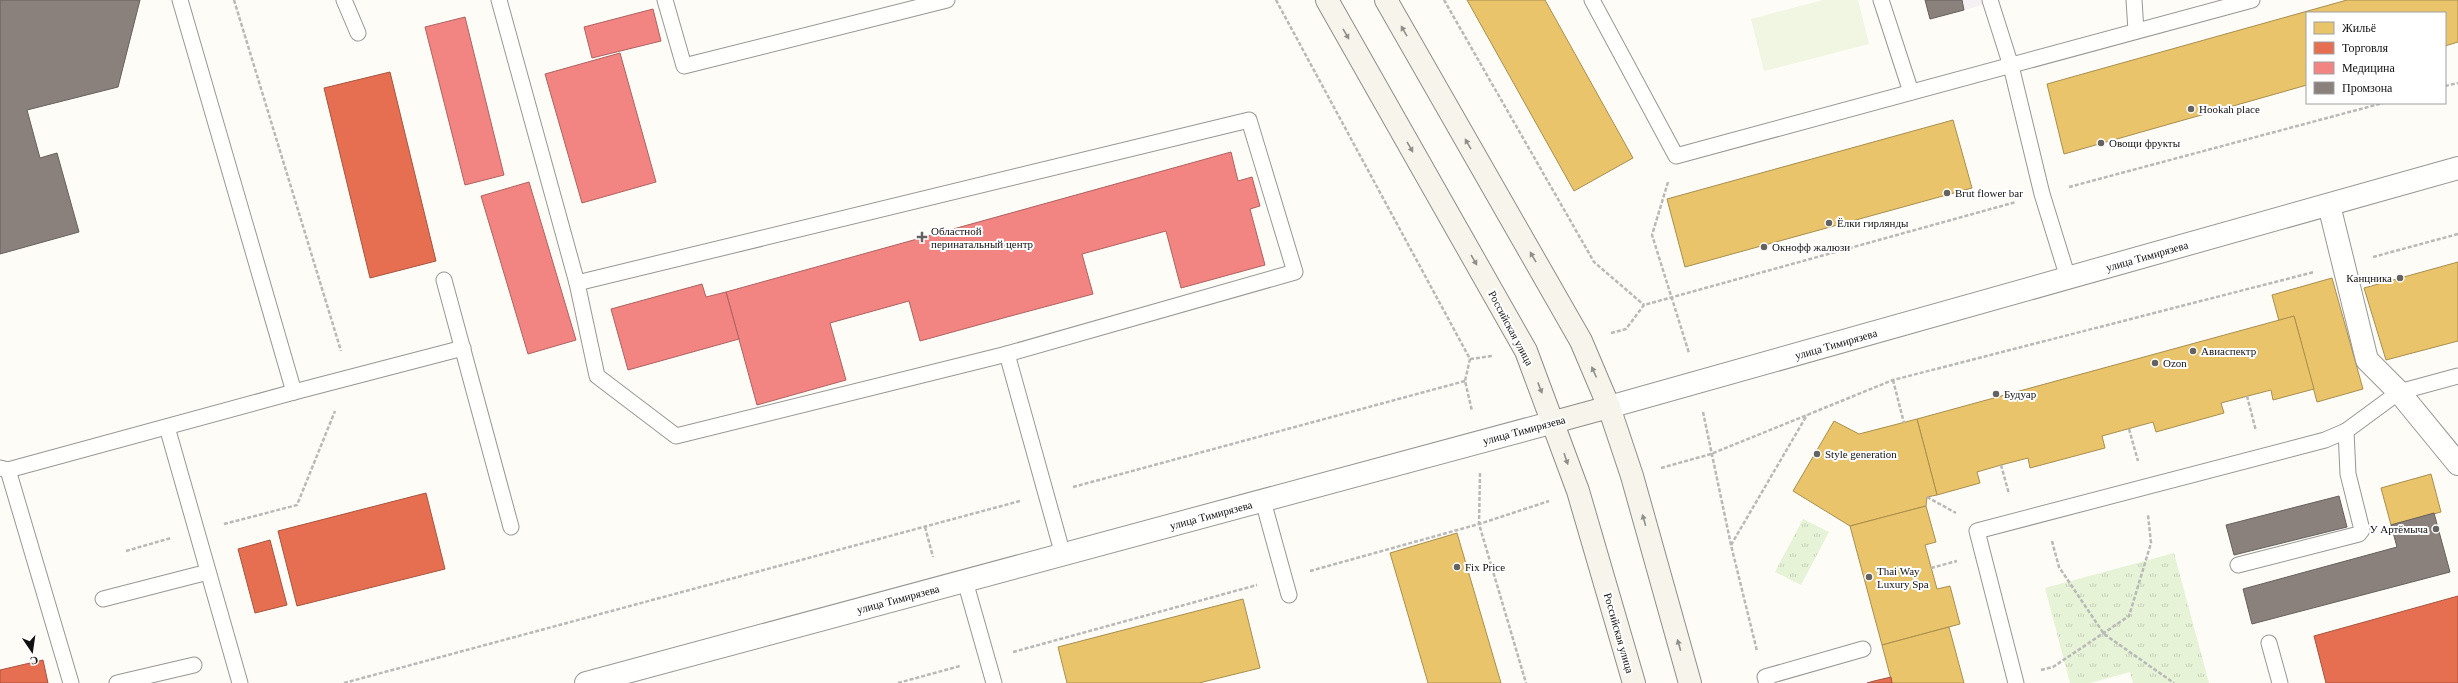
<svg xmlns="http://www.w3.org/2000/svg" width="2458" height="683" font-family="'Times New Roman',serif">
  <style>
    .industrial { fill: #f5f0f3 }
    .park { fill: url(#park-tufts) }
    .pitch { fill: #f0f6e1 }
    .homes { fill: #e9c46a; stroke: #a88e4f }
    .shops { fill: #e76f51; stroke: #a7533e }
    .health { fill: #f28482; stroke: #ae6260 }
    .industry { fill: #8a817c; stroke: #665f5c }
    .lines { fill: none; stroke-linecap: round; stroke-linejoin: round }
    .service-casing { stroke: #979795; stroke-width: 17 }
    .minor-casing { stroke: #979795; stroke-width: 24 }
    .tertiary-casing { stroke: #979795; stroke-width: 24 }
    .secondary-casing { stroke: #8e8d8b; stroke-width: 24 }
    .path { stroke: #b9b9b8; stroke-width: 2.5; stroke-dasharray: 4 2; stroke-linecap: butt }
    .service { stroke: #fffffe; stroke-width: 15 }
    .minor { stroke: #fffffe; stroke-width: 22 }
    .tertiary { stroke: #fffffe; stroke-width: 22 }
    .secondary { stroke: #f6f4eb; stroke-width: 22 }
    .oneway { fill: #8f8e89 }
    .poi-dot { fill: #646362; stroke: #fff; stroke-width: 1.5 }
    .labels { text-anchor: middle; dominant-baseline: central; stroke-width: 4; stroke-linejoin: round; paint-order: stroke }
    .poi-label { font-size: 11px; fill: #111; stroke: #fff; text-anchor: start }
    .street-label { font-size: 11px; fill: #111; stroke: #fff }
  </style>
  <defs>
    <pattern id="park-tufts" width="24" height="20" patternUnits="userSpaceOnUse"><rect width="24" height="20" fill="#e7f3d7"/><path d="M3 7l-1-3M5 7V3M7 7l1-3M15 17l-1-3M17 17v-4M19 17l1-3" fill="none" stroke="#c5cfb8"/></pattern>
  </defs>
  <rect width="100%" height="100%" fill="#fdfcf7"/>
  <path class="industrial" d="M1925,0H2001L1930,19Z"/>
  <g class="park">
    <path d="M1803,519L1829,532L1801,585L1775,572Z"/>
    <path d="M2174,553L2209,683H2133L2130,672L2090,683H2070L2045,588Z"/>
  </g>
  <path class="pitch" d="M1823,0H1858L1869,44L1764,71L1751,19Z"/>
  <g class="homes">
    <path d="M1467,0H1545L1633,158L1574,191Z"/>
    <path d="M2347,0H2458V42L2445,46V13H2307V85L2064,154L2047,84Z"/>
    <path d="M1953,120L1972,188L1685,267L1667,199Z"/>
    <path d="M2458,262V341L2386,360L2364,288Z"/>
    <path d="M2332,278L2363,389L2317,402L2294,316L2279,321L2272,295Z"/>
    <path d="M2294,316L2314,389L2273,400L2271,390L2221,403L2224,413L2156,432L2153,422L2102,436L2105,448L2030,468L2028,458L2001,465L1977,472L1980,483L1937,495L1917,419Z"/>
    <path d="M1917,419L1937,495L1927,497L1926,506L1850,526L1793,491L1834,421L1859,434Z"/>
    <path d="M2431,474L2441,512L2391,525L2381,488Z"/>
    <path d="M1926,506L1936,542L1925,545L1937,589L1950,586L1960,624L1882,645L1850,526Z"/>
    <path d="M1457,533L1501,683H1428L1390,553Z"/>
    <path d="M1243,599L1260,668L1199,683H1067L1058,647Z"/>
    <path d="M1949,627L1964,683H1892L1882,645Z"/>
  </g>
  <g class="shops">
    <path d="M390,72L436,261L370,278L324,88Z"/>
    <path d="M426,493L445,569L297,606L278,531Z"/>
    <path d="M270,540L287,605L255,613L238,549Z"/>
    <path d="M2458,596V683H2326L2314,636Z"/>
    <path d="M43,660L48,683H0V670Z"/>
    <path d="M1891,677L1892,683H1867L1874,681Z"/>
  </g>
  <g class="health">
    <path d="M653,9L661,41L592,58L584,27Z"/>
    <path d="M465,17L504,175L465,185L425,27Z"/>
    <path d="M620,53L656,182L582,203L545,74Z"/>
    <path d="M1231,152L1238,181L1252,177L1260,206L1250,209L1265,265L1181,288L1166,231L1082,254L1093,294L1007,317L920,341L909,301L830,323L846,380L757,405L726,292Z"/>
    <path d="M529,182L576,340L528,354L481,196Z"/>
    <path d="M702,284L706,297L726,292L739,339L628,370L611,309Z"/>
  </g>
  <g class="industry">
    <path d="M0,0H140L118,87L27,110L40,158L57,153L79,232L0,254Z"/>
    <path d="M1925,0H1962L1964,10L1930,19Z"/>
    <path d="M2339,496L2347,527L2234,555L2226,525Z"/>
    <path d="M2434,513L2450,572L2252,624L2243,589L2397,547L2391,525Z"/>
  </g>
  <g class="lines">
    <g class="service-casing">
      <g id="service">
        <path d="M180,0L294,392"/>
        <path d="M344,0L358,33"/>
        <path d="M499,0L577,283L597,376L676,436L1007,354"/>
        <path d="M665,0L684,66L947,0"/>
        <path d="M1592,0L1676,156L2252,0"/>
        <path d="M1881,0L1911,92"/>
        <path d="M1990,0L2011,66L2042,194L2068,278"/>
        <path d="M2134,0L2136,31"/>
        <path d="M444,280L511,527"/>
        <path d="M577,283L1249,120L1295,272L1007,354L1063,555"/>
        <path d="M167,427L240,683"/>
        <path d="M0,468L8,470L294,392L463,348"/>
        <path d="M8,470L71,683"/>
        <path d="M1263,501L1289,595"/>
        <path d="M2238,565L2359,534L2362,530L2348,474L2346,431"/>
        <path d="M965,581L994,683"/>
        <path d="M103,599L208,572"/>
        <path d="M2269,643L2280,683"/>
        <path d="M117,683L194,665"/>
        <path d="M1767,683L1765,677L1863,649"/>
        <path d="M2016,683L1977,531L2325,440L2346,431L2399,392L2458,376"/>
      </g>
    </g>
    <g class="minor-casing">
      <path id="minor" d="M2329,205L2367,360L2399,392L2458,464"/>
    </g>
    <g class="tertiary-casing">
      <g id="tertiary">
        <path d="M1609,407L2458,168"/>
        <path d="M586,683L1554,422"/>
      </g>
    </g>
    <g class="secondary-casing">
      <g id="secondary">
        <path d="M1327,0L1526,351L1578,491L1634,683"/>
        <path d="M1386,0L1581,341L1609,407L1632,476L1690,683"/>
        <path d="M1554,422L1609,407"/>
      </g>
    </g>
    <g class="path">
      <path d="M234,0L341,351"/>
      <path d="M1276,0L1470,359L1465,381L1472,411"/>
      <path d="M1444,0L1594,262L1644,305"/>
      <path d="M2445,86L2458,83"/>
      <path d="M1668,182L1652,235L1689,353"/>
      <path d="M2069,187L2383,103"/>
      <path d="M2373,257L2458,234"/>
      <path d="M1611,333L1626,329L1644,305L2016,202"/>
      <path d="M1470,359L1492,356"/>
      <path d="M1893,380L1904,423"/>
      <path d="M2247,396L2256,431"/>
      <path d="M1703,412L1731,545L1757,651"/>
      <path d="M2129,429L2138,461"/>
      <path d="M2001,465L2009,494"/>
      <path d="M1661,468L1711,454L1893,380L2314,272"/>
      <path d="M1480,473L1479,524L1526,683"/>
      <path d="M1073,487L1465,381"/>
      <path d="M1927,497L1956,513"/>
      <path d="M224,524L297,505L335,411"/>
      <path d="M925,527L933,557"/>
      <path d="M2052,541L2059,567L2104,634L2174,683"/>
      <path d="M1731,545L1807,415"/>
      <path d="M126,551L171,538"/>
      <path d="M1931,568L1957,561"/>
      <path d="M1310,571L1479,524L1549,501"/>
      <path d="M1013,652L1257,585"/>
      <path d="M2041,670L2053,667L2129,616L2151,543L2148,515"/>
      <path d="M344,683L1020,501"/>
      <path d="M898,683L960,666"/>
    </g>
    <use href="#service" class="service"/>
    <use href="#minor" class="minor"/>
    <use href="#tertiary" class="tertiary"/>
    <use href="#secondary" class="secondary"/>
  </g>
  <defs><path id="oneway-solid" d="M-6-.8H1V-3.2L6.5 0L1 3.2V.8H-6Z"/></defs>
  <g class="oneway">
    <use href="#oneway-solid" transform="translate(1404 31) rotate(-120)"/>
    <use href="#oneway-solid" transform="translate(1346 34) rotate(60)"/>
    <use href="#oneway-solid" transform="translate(1468 144) rotate(-120)"/>
    <use href="#oneway-solid" transform="translate(1410 147) rotate(60)"/>
    <use href="#oneway-solid" transform="translate(1533 257) rotate(-120)"/>
    <use href="#oneway-solid" transform="translate(1474 260) rotate(60)"/>
    <use href="#oneway-solid" transform="translate(1594 372) rotate(-114)"/>
    <use href="#oneway-solid" transform="translate(1540 388) rotate(69)"/>
    <use href="#oneway-solid" transform="translate(1566 459) rotate(71)"/>
    <use href="#oneway-solid" transform="translate(1644 520) rotate(-106)"/>
    <use href="#oneway-solid" transform="translate(1679 645) rotate(-106)"/>
  </g>
  <g class="poi-dot">
    <circle cx="2191" cy="109" r="4"/>
    <circle cx="2101" cy="143" r="4"/>
    <circle cx="1947" cy="193" r="4"/>
    <circle cx="1829" cy="223" r="4"/>
    <path d="M920 231h4v4h4v4h-4v4h-4v-4h-4v-4h4z"/>
    <circle cx="1764" cy="247" r="4"/>
    <circle cx="2400" cy="278" r="4"/>
    <circle cx="2193" cy="351" r="4"/>
    <circle cx="2155" cy="363" r="4"/>
    <circle cx="1996" cy="394" r="4"/>
    <circle cx="1817" cy="454" r="4"/>
    <circle cx="2436" cy="529" r="4"/>
    <circle cx="1457" cy="567" r="4"/>
    <circle cx="1869" cy="577" r="4"/>
  </g>
  <g class="labels">
    <g class="poi-label">
      <text x="2199" y="109">Hookah place</text>
      <text x="2109" y="143">Овощи фрукты</text>
      <text x="1955" y="193">Brut flower bar</text>
      <text x="1837" y="223">Ёлки гирлянды</text>
      <text x="931" y="231">Областной<tspan x="931" dy="13">перинатальный центр</tspan></text>
      <text x="1772" y="247">Окнофф жалюзи</text>
      <text x="2392" y="278" text-anchor="end">Канцника</text>
      <text x="2201" y="351">Авиаспектр</text>
      <text x="2163" y="363">Ozon</text>
      <text x="2004" y="394">Будуар</text>
      <text x="1825" y="454">Style generation</text>
      <text x="2428" y="529" text-anchor="end">У Артёмыча</text>
      <text x="1465" y="567">Fix Price</text>
      <text x="1877" y="571">Thai Way<tspan x="1877" dy="13">Luxury Spa</tspan></text>
    </g>
    <g class="street-label">
      <text transform="translate(2147 256) rotate(-16)">улица Тимирязева</text>
      <text transform="translate(1511 328) rotate(62)">Российская улица</text>
      <text transform="translate(1836 344) rotate(-16)">улица Тимирязева</text>
      <text transform="translate(1524 430) rotate(-15)">улица Тимирязева</text>
      <text transform="translate(1211 515) rotate(-15)">улица Тимирязева</text>
      <text transform="translate(898 599) rotate(-15)">улица Тимирязева</text>
      <text transform="translate(1619 633) rotate(74)">Российская улица</text>
    </g>
  </g>
  <rect x="2306" y="12" width="140" height="92" fill="#ffffff" stroke="#a0a0a0"/>
  <rect x="2314" y="22" width="20" height="12" fill="#e9c46a" stroke="#a0a0a0"/>
  <text x="2342" y="32" font-size="12" fill="#111111">Жильё</text>
  <rect x="2314" y="42" width="20" height="12" fill="#e76f51" stroke="#a0a0a0"/>
  <text x="2342" y="52" font-size="12" fill="#111111">Торговля</text>
  <rect x="2314" y="62" width="20" height="12" fill="#f28482" stroke="#a0a0a0"/>
  <text x="2342" y="72" font-size="12" fill="#111111">Медицина</text>
  <rect x="2314" y="82" width="20" height="12" fill="#8a817c" stroke="#a0a0a0"/>
  <text x="2342" y="92" font-size="12" fill="#111111">Промзона</text>
  <g transform="translate(32 651) rotate(167)" stroke="#ffffff" stroke-width="3" paint-order="stroke">
  <path d="M0-3L7 15L0 10L-7 15Z" fill="#111111"/>
  <text y="-6" font-size="11" font-weight="bold" text-anchor="middle" fill="#111111">С</text>
  </g>
</svg>
